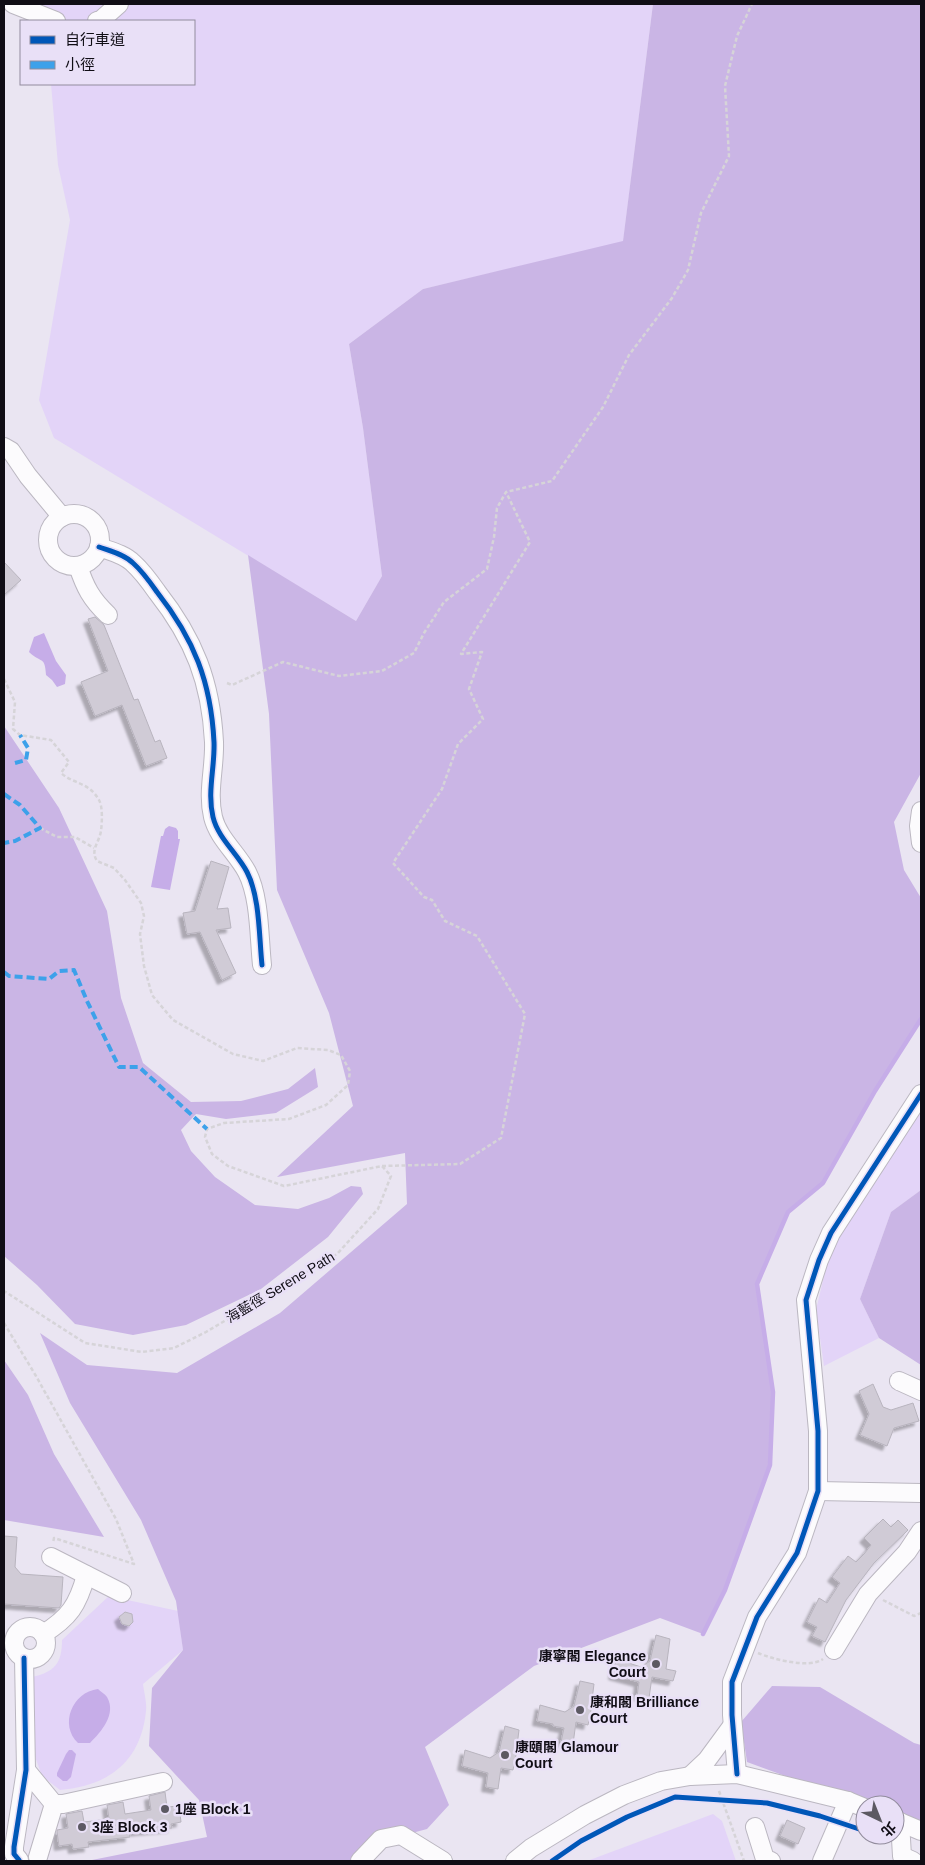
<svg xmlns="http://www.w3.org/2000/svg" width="925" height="1865" font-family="Arial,'Noto Sans TC',sans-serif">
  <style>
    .green { fill: #e3d4f8 }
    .forest { fill: #cab5e5 }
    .water { fill: #c6ade8 }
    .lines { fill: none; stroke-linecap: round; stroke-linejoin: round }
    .stream { stroke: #c6ade8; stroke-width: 4.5 }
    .building { fill: #d0cbd6; stroke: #b8b4be; filter: url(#shadow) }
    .minor-casing { stroke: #bbb7c1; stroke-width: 20 }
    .path { stroke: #d6d4d8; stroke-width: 2.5; stroke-dasharray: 4 2.5; stroke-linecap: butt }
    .minor { stroke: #fcfbfd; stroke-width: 18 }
    .quiet { stroke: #3da1ea; stroke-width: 4; stroke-dasharray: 8 4; stroke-linecap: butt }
    .cycleway-casing { stroke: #e9e0f7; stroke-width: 8 }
    .cycleway { stroke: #0057b8; stroke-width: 5 }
    .poi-dot { fill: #5c5962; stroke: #e9e0f7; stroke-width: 2 }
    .labels { text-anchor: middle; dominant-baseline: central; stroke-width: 5; stroke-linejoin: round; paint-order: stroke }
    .street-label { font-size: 14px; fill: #100d15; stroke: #e9e0f7 }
    .poi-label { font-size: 14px; font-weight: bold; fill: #100d15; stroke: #e9e0f7; text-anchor: start }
  </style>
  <defs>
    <filter id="shadow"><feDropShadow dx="-4.5" dy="4.5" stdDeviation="1" flood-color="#0004"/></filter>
  </defs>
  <rect width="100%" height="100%" fill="#eae5f2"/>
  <g class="green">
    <path d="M31,4H653L623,242L423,289L349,344L363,428L382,576L356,621L54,438L39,400L70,220L58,165L51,84H194V21H39Z"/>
    <path d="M921,1104V1190L891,1212L860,1299L879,1338L824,1366L816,1310L830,1251Z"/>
    <path d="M109,1596L178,1611L183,1650L143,1684C144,1693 147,1702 146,1711C141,1762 108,1786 60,1790L42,1776L32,1748V1677C55,1672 62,1663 62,1640Z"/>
    <path d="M713,1814L722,1821L736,1861H587Z"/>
  </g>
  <g class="forest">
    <path d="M653,4H921V773L894,822L904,870L921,898V1019L875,1091L823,1183L788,1212L757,1284L773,1392L770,1465L725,1590L703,1634L660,1618L534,1666L425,1747L449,1805L427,1829L386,1840L363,1861H87L207,1837L199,1800L149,1746L152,1688L183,1650L176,1601L141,1520L70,1403L40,1333L87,1365L177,1373L280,1313L407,1204L405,1153L277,1177L353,1106L329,1013L277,890L269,714L248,555L356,621L382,576L363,428L349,344L423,289L623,241Z"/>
    <path d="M4,726L59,808L107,911L121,998L143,1063L191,1102L241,1101L288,1089L315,1068L318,1087L276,1113L226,1119L196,1114L181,1130L191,1151L215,1177L255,1205L298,1209L329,1198L351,1186L361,1187L363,1194L328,1237L261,1289L186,1325L133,1335L75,1324L37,1285L4,1256Z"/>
    <path d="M921,1190V1365L879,1338L860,1299L891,1212Z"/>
    <path d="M4,1360L28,1395L54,1454L104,1537L4,1520Z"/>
    <path d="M772,1686L820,1687L914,1743L921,1745V1826L895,1816V1805H865L747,1762L741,1722Z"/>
  </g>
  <g class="water">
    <path d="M44,633L56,661L66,675L65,684L57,687L52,680L46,675C45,655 41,664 29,652L34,637Z"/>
    <path d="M169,826L176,828L178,831V839H180L170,890L151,887L161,836H163L165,829Z"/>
    <path d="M98,1689C100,1691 105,1694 107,1697C117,1714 101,1732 90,1743H78C59,1725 72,1692 98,1689Z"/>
    <path d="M69,1750H72L76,1754L71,1777L67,1781H63L57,1776V1773L66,1754Z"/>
  </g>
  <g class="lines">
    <path class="stream" d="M703,1634L725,1590L770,1465L773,1392L757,1284L788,1212L823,1183L875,1091L921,1019"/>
  </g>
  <g class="building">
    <path d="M4,562L21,580L4,595Z"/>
    <path d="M95,617L104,625L134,700L138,699L155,742L160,740L167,758L146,766L122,705L95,716L81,682L108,671L88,619Z"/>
    <path d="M211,861L229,867L217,909L228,908L231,928L216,930L236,973L222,980L200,932L187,934L183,913L195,911Z"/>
    <path d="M873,1384L883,1407L891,1410L913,1403L919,1421L894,1428L887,1446L860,1435L869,1414L859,1391Z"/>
    <path d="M883,1519L891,1527L898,1520L908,1530L874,1563L846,1600L825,1642L812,1636L817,1627L807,1622L819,1598L827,1603L840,1583L832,1577L848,1556L856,1562L864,1554L871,1545L864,1538Z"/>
    <path d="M4,1536L17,1537L15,1567L21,1574L63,1577L61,1605L59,1608L4,1604Z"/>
    <path d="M125,1612L132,1614L133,1622L129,1626L122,1624L119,1617Z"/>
    <path d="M656,1635L670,1639L666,1669L676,1671L673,1681L652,1677L649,1698L637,1696L639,1682L613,1675L616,1659L641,1667L650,1661Z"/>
    <path d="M580,1681L594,1684L592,1700L593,1701L588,1725L576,1722L573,1744L561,1742L564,1728L553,1726V1724L537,1721L540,1705L565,1712L574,1706Z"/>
    <path d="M505,1726L519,1730L517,1746H518L513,1770L501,1768L498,1789L486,1787L488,1773L462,1766L465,1750L490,1758L499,1752Z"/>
    <path d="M165,1792L167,1807L179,1806L181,1822L171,1824L172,1828L129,1832L130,1837L88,1842L89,1847L73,1849L72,1844L59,1846L57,1832V1830L68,1828L66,1814L82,1811L84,1822L109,1819L107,1805L123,1802L125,1814L151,1810L149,1796Z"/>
    <path d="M787,1820L805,1828L798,1844L780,1836Z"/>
  </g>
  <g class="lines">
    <g class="minor-casing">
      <g id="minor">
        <path d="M13,4L56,21"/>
        <path d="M97,21L101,20L119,4"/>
        <path d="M4,447L11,451L28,476L62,517"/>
        <circle cx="74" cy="540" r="26"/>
        <path d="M99,547C110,551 124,554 133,563C142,571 150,582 157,592C194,639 211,682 214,742C215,767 207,792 213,817C218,838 237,853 247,872C260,897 259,937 262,965"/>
        <path d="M78,566C85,587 91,599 108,615"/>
        <path d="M921,811L919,826L921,843"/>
        <path d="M899,1381L921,1391"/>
        <path d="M818,1491L921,1493"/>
        <path d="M51,1557L122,1593"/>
        <circle cx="30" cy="1643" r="16"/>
        <path d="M43,1634C69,1618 78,1605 86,1575"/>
        <path d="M834,1650L868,1594L907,1552L921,1531"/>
        <path d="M26,1770L54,1804L38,1857"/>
        <path d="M737,1774L732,1715V1682L757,1617L797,1553L818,1491V1431L806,1300L819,1260L831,1233L921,1094"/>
        <path d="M690,1776L707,1760L732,1726"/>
        <path d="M54,1804H63L163,1782"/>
        <path d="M895,1820L921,1831"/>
        <path d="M900,1822L902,1856L913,1861"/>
        <path d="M755,1827L765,1859L771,1861"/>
        <path d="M19,1860L14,1854V1847L26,1770L24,1658"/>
        <path d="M360,1861L381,1839L401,1835L443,1861"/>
        <path d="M515,1861L531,1848L585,1815L624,1795L661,1781L690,1776L737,1774L848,1801L865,1808"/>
        <path d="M822,1861L848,1801"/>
      </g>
    </g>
    <g class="path">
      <path d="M4,679L15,702L13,729L20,735L51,740L69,762L61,773C73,784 89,782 99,800C103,807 102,823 101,831C99,843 90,850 97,861L114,868L125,880L141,903L144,916L140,934L144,966L152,995L173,1020L233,1054L263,1061L297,1048L328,1050L341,1055L350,1071L348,1085L326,1105L289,1119L224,1123L207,1129L205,1137L212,1154L228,1166L284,1186L382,1166L391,1176L378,1209L337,1254L206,1332L174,1348L142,1352L85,1343L4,1291"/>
      <path d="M227,683L232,685L283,662L339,676L382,671L414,653L424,633L444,602L487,569L494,537L497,508L506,492L552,481L603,407L629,355L672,298L688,270L701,213L729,156L725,86L737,36L752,4"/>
      <path d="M40,828L57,837H75L94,848"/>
      <path d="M382,1166L460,1164L501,1138L525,1014L477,936L445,921L432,900L424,897L393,863L442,789L458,744L483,719L469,689L482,652L461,654L530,542L506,492"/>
      <path d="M4,1323L36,1376L116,1519L134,1564L54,1538L53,1543"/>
      <path d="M883,1600L914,1616L921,1613"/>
      <path d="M758,1653C772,1659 810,1669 823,1659"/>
      <path d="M719,1791L744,1861"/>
    </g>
    <use href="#minor" class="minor"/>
    <g class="quiet">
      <path d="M15,763L26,760L28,748L20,735"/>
      <path d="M4,794L20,805L40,828L15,841L4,843"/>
      <path d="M4,972L9,976L49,979L59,971L74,970L87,1001L119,1067H139L207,1129"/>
    </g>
    <g class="cycleway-casing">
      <g id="cycleway">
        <path d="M99,547C110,551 124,554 133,563C142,571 150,582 157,592C194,639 211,682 214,742C215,767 207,792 213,817C218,838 237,853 247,872C260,897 259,937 262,965"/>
        <path d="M737,1774L732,1715V1682L757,1617L797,1553L818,1491V1431L806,1300L819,1260L831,1233L921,1094"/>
        <path d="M18,1861L19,1860L14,1854V1847L26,1770L24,1658"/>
        <path d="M552,1861L581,1841L627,1817L675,1797L767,1803L820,1816L865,1831"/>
      </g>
    </g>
    <use href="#cycleway" class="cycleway"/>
  </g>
  <g class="poi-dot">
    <circle cx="656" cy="1664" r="5"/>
    <circle cx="580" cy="1710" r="5"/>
    <circle cx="505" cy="1755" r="5"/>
    <circle cx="165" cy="1809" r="5"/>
    <circle cx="82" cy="1827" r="5"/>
  </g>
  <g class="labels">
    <g class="street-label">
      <text transform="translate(280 1287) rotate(-31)">海藍徑 Serene Path</text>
    </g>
    <g class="poi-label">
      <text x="646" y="1656" text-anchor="end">康寧閣 Elegance<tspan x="646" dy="16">Court</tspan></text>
      <text x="590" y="1702">康和閣 Brilliance<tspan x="590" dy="16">Court</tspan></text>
      <text x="515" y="1747">康頤閣 Glamour<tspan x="515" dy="16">Court</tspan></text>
      <text x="175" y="1809">1座 Block 1</text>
      <text x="92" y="1827">3座 Block 3</text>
    </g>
  </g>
  <rect width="925" height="1865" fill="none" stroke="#100d15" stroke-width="10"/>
  <rect x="20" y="20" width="175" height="65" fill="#e9e0f7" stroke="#928c9d"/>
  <rect x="30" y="36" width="25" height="8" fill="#0057b8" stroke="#928c9d"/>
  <text x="65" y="45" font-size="15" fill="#100d15">自行車道</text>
  <rect x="30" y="61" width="25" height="8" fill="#3da1ea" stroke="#928c9d"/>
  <text x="65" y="70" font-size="15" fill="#100d15">小徑</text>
  <g transform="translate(880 1820) rotate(137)"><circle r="24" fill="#e9e0f7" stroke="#928c9d"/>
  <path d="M0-4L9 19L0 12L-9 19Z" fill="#5c5962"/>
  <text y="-8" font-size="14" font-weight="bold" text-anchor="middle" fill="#100d15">北</text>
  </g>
</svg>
